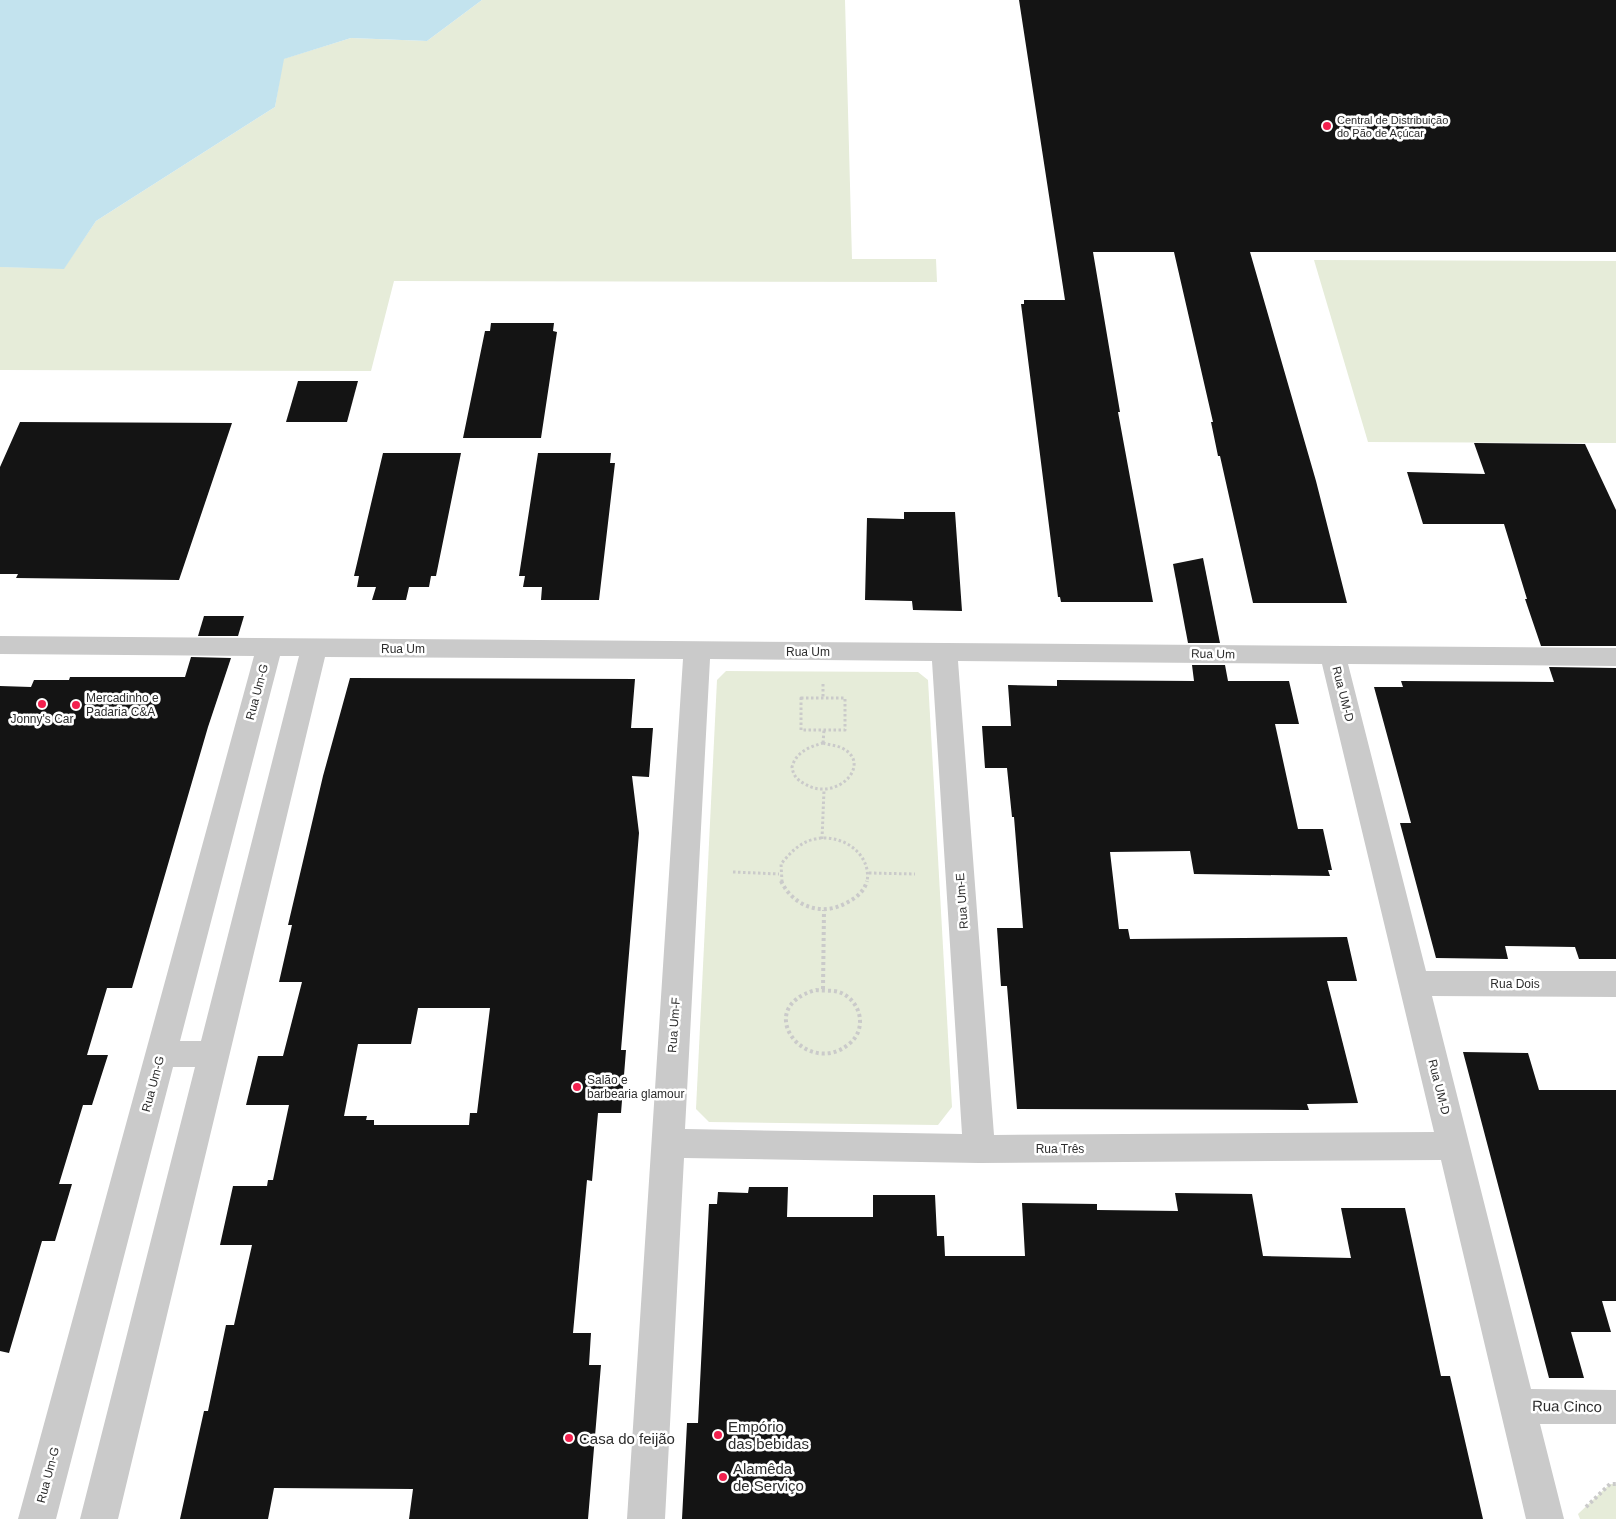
<svg xmlns="http://www.w3.org/2000/svg" width="1616" height="1519" font-family="Helvetica,sans-serif">
  <style>
    .green { fill: #e6ecd9 }
    .water { fill: #c3e3ee }
    .building { fill: #141414; fill-rule: evenodd }
    .lines { fill: none; stroke-linecap: round; stroke-linejoin: round }
    .path-far1 { stroke: #cacaca; stroke-width: 3; stroke-dasharray: 2.5 2.5; stroke-linecap: butt }
    .path { stroke: #cacaca; stroke-width: 4; stroke-dasharray: 3 3; stroke-linecap: butt }
    .minor { fill: #cacaca; fill-rule: evenodd }
    .poi-dot { fill: #f3204e; stroke: #fff; stroke-width: 2 }
    .labels { text-anchor: middle; dominant-baseline: central; stroke-width: 5; stroke-linejoin: round; paint-order: stroke }
    .far-poi-label { font-size: 11px; fill: #2d2d2d; stroke: #fff; text-anchor: start }
    .street-label { font-size: 12px; fill: #2d2d2d; stroke: #fff }
    .poi-label { font-size: 12px; fill: #2d2d2d; stroke: #fff; text-anchor: start }
    .near-street-label { font-size: 15px; fill: #2d2d2d; stroke: #fff }
    .near-poi-label { font-size: 15px; fill: #2d2d2d; stroke: #fff; text-anchor: start }
  </style>
  <rect width="100%" height="100%" fill="#fff"/>
  <g class="green">
    <path d="M482,0H845L852,259H936L937,282L394,281L371,371L0,370V267L64,268L96,221L275,107L283,59L351,38L427,41Z"/>
    <path d="M1314,260L1616,261V443L1368,442Z"/>
    <path d="M726,671L918,672L928,680L952,1107L938,1125L709,1122L696,1109L717,680Z"/>
    <path d="M1610,1484H1616V1519H1580L1578,1514Z"/>
  </g>
  <path class="water" d="M0,0H482L427,41L351,38L284,59L275,107L96,221L64,269L0,267Z"/>
  <g class="building">
    <path d="M1019,0H1616V252H1250L1316,481L1347,603H1253L1220,456H1218L1211,422H1213L1174,252H1093L1120,412H1118L1153,602H1061L1060,597H1058L1021,304H1024V300H1065Z"/>
    <path d="M491,323H554L553,331L557,332L541,438H463L485,331H490Z"/>
    <path d="M298,381H358L347,422H286Z"/>
    <path d="M20,422L232,423L179,580L16,578L18,574H0V467Z"/>
    <path d="M1474,443L1585,444L1616,510V646H1541L1525,599H1527L1504,524H1423L1407,472L1485,474Z"/>
    <path d="M383,453H461L436,576H431L429,587H409L406,600H372L376,587H357L359,576H354Z"/>
    <path d="M538,453H611L610,463H615L599,600H541L542,587H523L525,576H519Z"/>
    <path d="M904,512H955L962,611L913,610L912,601L865,600L867,518L904,519Z"/>
    <path d="M1203,558L1220,643H1188L1173,564Z"/>
    <path d="M204,616H244L238,636H198Z"/>
    <path d="M191,657L231,658L208,727L132,988H107L87,1055H108L92,1105H83L59,1184H72L55,1241H42L9,1353L0,1351V686L31,687L34,680H69L70,677H185Z"/>
    <path d="M1192,665H1225L1228,681H1289L1299,724H1275L1298,829H1323L1332,870H1328L1330,876L1194,874L1190,851L1110,852L1119,929H1128L1130,939L1347,937L1357,981H1327L1358,1103L1307,1104L1309,1110L1017,1109L1007,986H1001L997,928H1023L1014,817H1012L1007,768H985L982,726H1011L1008,685L1057,686V680L1194,681Z"/>
    <path d="M1549,667L1616,668V959H1579L1575,947L1505,946L1508,959L1436,958L1400,823H1411L1374,687H1403L1401,681L1554,682Z"/>
    <path d="M350,678L635,679L631,728H653L649,777L632,776L639,833L621,1050H626L621,1113H598L592,1181L587,1180L573,1333H591L589,1365H601L588,1519H409L413,1489L274,1488L268,1519H180L204,1411H208L226,1325H234L252,1245H220L233,1186H267L268,1180H273L289,1105H246L258,1056H283L302,982H279L292,925H288L323,776ZM418,1008H490L477,1113H470L469,1125H374V1120H366L367,1116H344L358,1044H411Z"/>
    <path d="M1463,1052L1528,1053L1539,1090H1616V1301H1602L1611,1332H1571L1584,1378H1549Z"/>
    <path d="M749,1187H788L787,1217H873V1195H935L937,1236H944L945,1256H1025L1022,1203L1097,1204V1210L1178,1211L1175,1193L1252,1194L1263,1256L1351,1258L1341,1208H1405L1441,1376H1450L1483,1519H682L687,1423H698L709,1204H717L718,1192L748,1193Z"/>
  </g>
  <g class="lines">
    <g class="path-far1">
      <path d="M823,684V698"/>
      <rect x="801" y="698" width="44" height="32"/>
      <path d="M823,743C829,745 836,745 842,748C874,764 836,803 805,784C797,780 793,775 792,767C796,752 809,747 823,743Z"/>
      <path d="M823,743L824,730"/>
      <path d="M822,839L824,790"/>
      <path d="M733,872L779,874"/>
      <path d="M869,873L915,874"/>
      <path d="M782,882L781,864C790,853 800,842 815,839C842,833 872,854 867,882"/>
    </g>
    <g class="path">
      <path d="M781,881C793,906 821,917 846,903C856,898 864,892 867,881"/>
      <path d="M823,989L824,910"/>
      <path d="M816,990C823,991 832,990 839,992C861,1000 868,1029 849,1044C807,1079 750,1008 816,990Z"/>
      <path d="M1586,1507L1610,1484H1616"/>
    </g>
    <path class="minor" d="M0,636L1616,648V666L1348,664L1426,971H1616V997L1432,996L1531,1389L1616,1390V1424H1540L1564,1519H1526L1441,1160L979,1163L684,1158L665,1519H627L683,659L325,657L118,1519H80L195,1067H173L56,1519H18L254,656L0,654ZM280,656H299L201,1041H180ZM710,659L932,661L962,1134L685,1129ZM958,661L1322,664L1434,1132L994,1135Z"/>
  </g>
  <g class="poi-dot">
    <circle cx="1327" cy="126" r="5"/>
    <circle cx="42" cy="704" r="5"/>
    <circle cx="76" cy="705" r="5"/>
    <circle cx="577" cy="1087" r="5"/>
    <circle cx="718" cy="1435" r="5"/>
    <circle cx="569" cy="1438" r="5"/>
    <circle cx="723" cy="1477" r="5"/>
  </g>
  <g class="labels">
    <g class="far-poi-label">
      <text x="1337" y="120">Central de Distribuição<tspan x="1337" dy="13">do Pão de Açúcar</tspan></text>
    </g>
    <g class="street-label">
      <text x="403" y="649">Rua Um</text>
      <text x="808" y="652">Rua Um</text>
      <text transform="translate(1213 654) rotate(1)">Rua Um</text>
      <text transform="translate(257 692) rotate(-75)">Rua Um-G</text>
      <text transform="translate(1343 694) rotate(76)">Rua UM-D</text>
      <text transform="translate(962 901) rotate(-94)">Rua Um-E</text>
      <text x="1515" y="984">Rua Dois</text>
      <text transform="translate(674 1025) rotate(-86)">Rua Um-F</text>
      <text transform="translate(153 1084) rotate(-75)">Rua Um-G</text>
      <text transform="translate(1439 1087) rotate(76)">Rua UM-D</text>
      <text x="1060" y="1149">Rua Três</text>
      <text transform="translate(48 1475) rotate(-75)">Rua Um-G</text>
    </g>
    <g class="poi-label">
      <text x="86" y="698">Mercadinho e<tspan x="86" dy="14">Padaria C&amp;A</tspan></text>
      <text x="42" y="719" text-anchor="middle">Jonny's Car</text>
      <text x="587" y="1080">Salão e<tspan x="587" dy="14">barbearia glamour</tspan></text>
    </g>
    <g class="near-street-label">
      <text transform="translate(1567 1406) rotate(1)">Rua Cinco</text>
    </g>
    <g class="near-poi-label">
      <text x="728" y="1426">Empório<tspan x="728" dy="17">das bebidas</tspan></text>
      <text x="579" y="1438">Casa do feijão</text>
      <text x="733" y="1468">Alamêda<tspan x="733" dy="17">de Serviço</tspan></text>
    </g>
  </g>
</svg>
